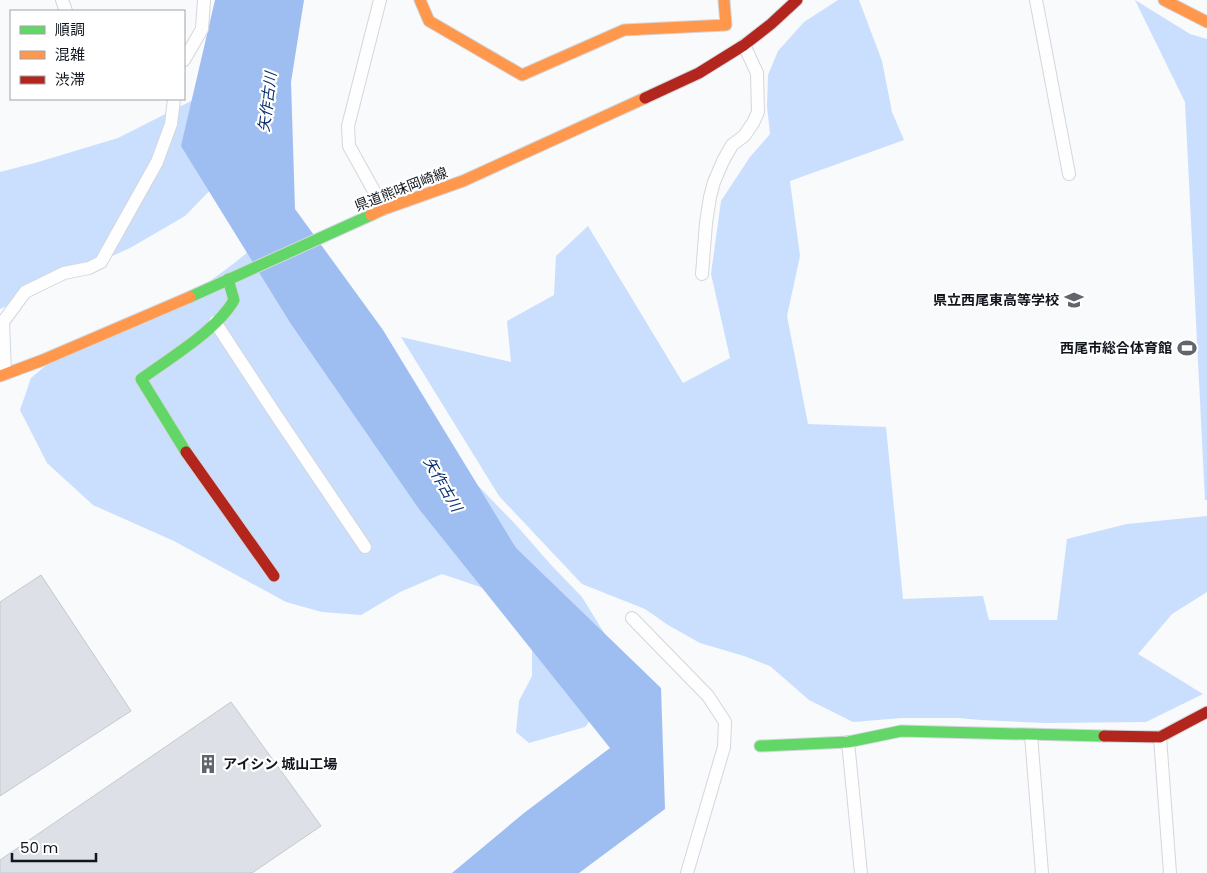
<svg xmlns="http://www.w3.org/2000/svg" width="1207" height="873" font-family="Poppins,'Noto Sans JP',sans-serif">
  <style>
    .green { fill: #cadefd }
    .water { fill: #9ebdf0 }
    .building { fill: #dde0e6; stroke: #c5c9ce }
    .lines { fill: none; stroke-linecap: round; stroke-linejoin: round }
    .street-casing { stroke: #d3d7dc; stroke-width: 14 }
    .fast-casing { stroke: #d3d7dc; stroke-width: 13 }
    .slow-casing { stroke: #d3d7dc; stroke-width: 13 }
    .jam-casing { stroke: #d3d7dc; stroke-width: 13 }
    .street { stroke: #fefeff; stroke-width: 12 }
    .fast { stroke: #63d668; stroke-width: 11 }
    .slow { stroke: #ff974d; stroke-width: 11 }
    .jam { stroke: #b3261e; stroke-width: 11 }
    .labels { text-anchor: middle; dominant-baseline: central; stroke-width: 4.5; stroke-linejoin: round; paint-order: stroke }
    .street-label { font-size: 14px; fill: #11161e; stroke: #fff }
    .poi-label { font-size: 14px; font-weight: bold; fill: #11161e; stroke: #fff; text-anchor: end }
    .water-label { font-size: 15px; font-style: italic; fill: #082f6e; stroke: #fff }
  </style>
  <rect width="100%" height="100%" fill="#f8fafc"/>
  <g class="green">
    <path d="M838,0H859L882,61L892,112L904,140L790,181L800,256L787,316L808,424L886,427L903,599L983,596L989,620H1057L1067,539L1127,524L1207,516V592L1172,614L1138,654L1203,694L1146,722L1045,723L981,720L958,718H901L853,722L809,700L770,666L744,656L700,643L668,625L645,609L582,584L499,496L401,337L511,362L507,321L554,295L556,256L588,226L683,383L730,358L711,274L721,201L750,157L770,134L767,106L768,75L778,51L804,22Z"/>
    <path d="M1135,0L1190,34L1207,39V500H1205L1185,102Z"/>
    <path d="M193,100L217,183L185,216L130,248L73,274L0,309V172L35,163L118,138Z"/>
    <path d="M263,240L433,439L516,525L552,566L582,597L606,636L607,698L585,727L529,743L516,732L519,701L532,676V624L495,592L442,574L400,592L361,615L322,612L286,602L174,541L93,505L47,463L20,410L31,378L58,355L182,302L233,264Z"/>
  </g>
  <path class="water" d="M215,0H304L291,82L295,209L383,330L516,548L661,688L665,809L579,873H452L524,813L610,748L419,509L291,324L181,146Z"/>
  <g class="building">
    <path d="M41,575L131,711L0,796V602Z"/>
    <path d="M231,702L321,826L252,873H0V860Z"/>
  </g>
  <g class="lines">
    <g class="street-casing">
      <g id="street">
        <path d="M62,0L66,11"/>
        <path d="M380,0L348,126L349,146L384,209"/>
        <path d="M1036,0L1069,174"/>
        <path d="M184,60L202,29L204,0"/>
        <path d="M702,274L706,223L710,197L714,182L723,161L732,145L744,136L753,123L758,112L757,73L744,45"/>
        <path d="M215,322L274,412L365,547"/>
        <path d="M5,374L3,322L25,292L64,273L89,268L101,262L157,162L171,124L174,99"/>
        <path d="M632,618L708,696L725,722L724,747L687,873"/>
        <path d="M1031,735L1042,873"/>
        <path d="M1160,737L1170,873"/>
        <path d="M848,742L861,873"/>
      </g>
    </g>
    <g class="fast-casing">
      <g id="fast">
        <path d="M190,297L371,215"/>
        <path d="M186,452L141,379C169,359 217,330 234,300L228,279"/>
        <path d="M760,746L848,742L901,731L1104,736"/>
      </g>
    </g>
    <g class="slow-casing">
      <g id="slow">
        <path d="M420,0L429,21L522,75L624,30L726,25L724,0"/>
        <path d="M1164,0L1207,22"/>
        <path d="M371,215L384,209L463,181L645,98"/>
        <path d="M0,376L43,360L190,297"/>
      </g>
    </g>
    <g class="jam-casing">
      <g id="jam">
        <path d="M645,98L699,73L744,45L771,24L797,0"/>
        <path d="M186,452L274,576"/>
        <path d="M1104,736L1160,737L1207,712"/>
      </g>
    </g>
    <use href="#street" class="street"/>
    <use href="#fast" class="fast"/>
    <use href="#slow" class="slow"/>
    <use href="#jam" class="jam"/>
  </g>
  <defs>
    <g id="school-bare" transform="scale(1.5)"><path d="M0-5L7-2L0 1L-7-2ZM-4 1L0 2.5L4 1V4Q0 6-4 4Z" fill="#62666c" stroke="#fff" stroke-width="2.5" paint-order="stroke"/></g>
    <g id="stadium-bare" transform="scale(1.5)"><path d="M0-5a6.5 5 0 1 0 0 10a6.5 5 0 1 0 0-10ZM-3.5-1.8h7v3.6h-7Z" fill="#62666c" stroke="#fff" stroke-width="2.5" paint-order="stroke"/></g>
    <g id="building-bare" transform="scale(1.5)"><path d="M-4-6H4V6H1V3H-1V6H-4ZM-2.5-4.3h1.7v1.8h-1.7ZM.8-4.3h1.7v1.8H.8ZM-2.5-1h1.7V.8h-1.7ZM.8-1h1.7V.8H.8Z" fill="#62666c" stroke="#fff" stroke-width="2.5" paint-order="stroke"/></g>
  </defs>
  <g fill-rule="evenodd">
    <use href="#school-bare" x="1074" y="300"/>
    <use href="#stadium-bare" x="1187" y="348"/>
    <use href="#building-bare" x="208" y="764"/>
  </g>
  <g class="labels">
    <g class="street-label">
      <text transform="translate(401 189) rotate(-21)">県道熊味岡崎線</text>
    </g>
    <g class="poi-label">
      <text x="1059" y="300">県立西尾東高等学校</text>
      <text x="1172" y="348">西尾市総合体育館</text>
      <text x="223" y="764" text-anchor="start">アイシン 城山工場</text>
    </g>
    <g class="water-label">
      <text transform="translate(267 102) rotate(-83)">矢作古川</text>
      <text transform="translate(443 484) rotate(60)">矢作古川</text>
    </g>
  </g>
  <rect x="10" y="10" width="175" height="90" fill="#ffffff" stroke="#a0a2a5"/>
  <rect x="20" y="26" width="25" height="8" fill="#63d668" stroke="#a0a2a5"/>
  <text x="55" y="35" font-size="15" fill="#11161e">順調</text>
  <rect x="20" y="51" width="25" height="8" fill="#ff974d" stroke="#a0a2a5"/>
  <text x="55" y="60" font-size="15" fill="#11161e">混雑</text>
  <rect x="20" y="76" width="25" height="8" fill="#b3261e" stroke="#a0a2a5"/>
  <text x="55" y="85" font-size="15" fill="#11161e">渋滞</text>
  <path d="M12 853v8h84v-8" fill="none" stroke="#11161e" stroke-width="2.5"/>
  <text x="20" y="853" font-size="15" fill="#11161e" stroke="#ffffff" stroke-width="4" paint-order="stroke">50 m</text>
</svg>
